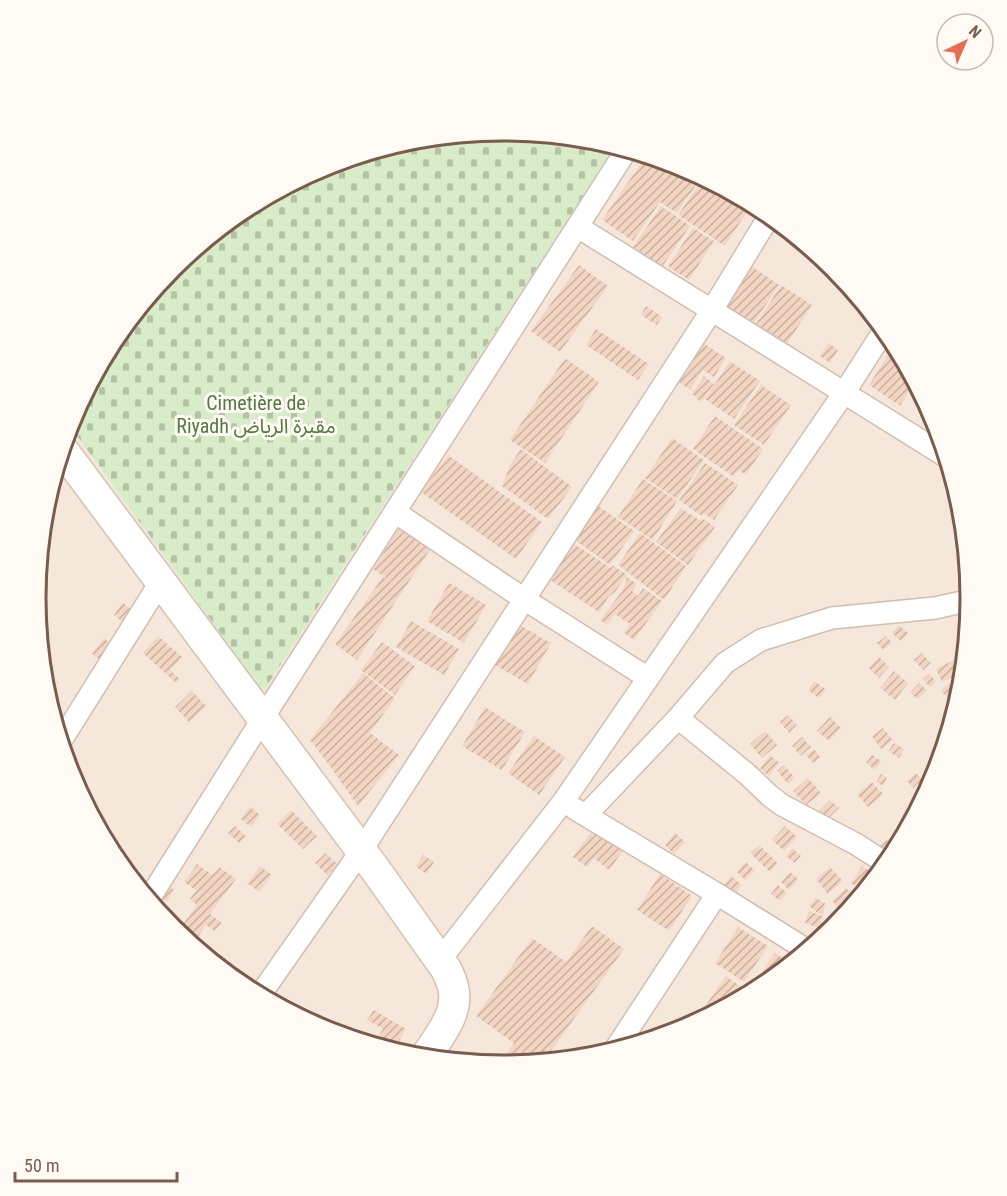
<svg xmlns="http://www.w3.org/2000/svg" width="1007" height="1196" font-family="'Roboto Condensed','Noto Sans Arabic',sans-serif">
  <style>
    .residential { fill: #f5e8da }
    .cemetery { fill: url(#cemetery-stones) }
    .building { fill: url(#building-hatch) }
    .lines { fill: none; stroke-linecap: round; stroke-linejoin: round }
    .street-casing { stroke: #d1beb0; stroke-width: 24 }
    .secondary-casing { stroke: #d6c0b0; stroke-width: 33 }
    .street { stroke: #fff; stroke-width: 21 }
    .secondary { stroke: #fff; stroke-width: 30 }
    .labels { text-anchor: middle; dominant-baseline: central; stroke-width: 6; stroke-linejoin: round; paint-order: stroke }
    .park-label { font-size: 20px; fill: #537a41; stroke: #fffaf3 }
    .rim { fill: none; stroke: #7a5c4d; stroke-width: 3 }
  </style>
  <defs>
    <pattern id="cemetery-stones" width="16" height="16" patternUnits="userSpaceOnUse" patternTransform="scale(1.5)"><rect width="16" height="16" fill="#d8ecc9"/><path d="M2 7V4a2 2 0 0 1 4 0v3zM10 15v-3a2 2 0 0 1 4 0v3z" fill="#b4c2a5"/></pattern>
    <pattern id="building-hatch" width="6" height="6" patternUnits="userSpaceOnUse" patternTransform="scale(1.5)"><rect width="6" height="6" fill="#f3d5c3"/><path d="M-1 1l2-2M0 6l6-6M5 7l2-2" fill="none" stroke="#cab0a1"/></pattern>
  </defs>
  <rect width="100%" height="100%" fill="#fdf6ec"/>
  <circle class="residential" cx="504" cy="598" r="466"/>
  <path class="cemetery" d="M504,131L595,140L615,146L263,692L70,426L72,419L115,338L129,321L173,267L244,209L325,166L413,139Z"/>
  <g class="building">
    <path d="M647,155L679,165L700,179L677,213L660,202L633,241L602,220Z"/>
    <path d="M702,180L748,210L725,246L678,215Z"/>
    <path d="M661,206L690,226L662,267L633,247Z"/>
    <path d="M693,228L714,241L689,280L668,266Z"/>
    <path d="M747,263L779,285L752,326L720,305Z"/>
    <path d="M579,265L608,286L560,352L531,331Z"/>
    <path d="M781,285L812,305L785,347L754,327Z"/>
    <path d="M646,306L662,317L657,325L641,315Z"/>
    <path d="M596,329L649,364L638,380L586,345Z"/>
    <path d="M697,339L726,358L714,377L703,370L690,390L672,377Z"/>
    <path d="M828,343L838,350L830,363L820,356Z"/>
    <path d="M894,345L897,346L915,381L900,406L869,385Z"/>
    <path d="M565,358L599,382L545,463L510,440Z"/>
    <path d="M730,361L760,381L734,419L705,399Z"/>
    <path d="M704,376L714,384L701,402L692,394Z"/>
    <path d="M761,385L791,405L764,445L734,425Z"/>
    <path d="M715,416L763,449L746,475L738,470L734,477L693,449Z"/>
    <path d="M672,438L704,460L677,499L645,478Z"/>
    <path d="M521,449L572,487L548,519L502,486L510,465Z"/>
    <path d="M448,455L542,522L516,559L421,492Z"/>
    <path d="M705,463L738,485L714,520L705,514L700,515L679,500Z"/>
    <path d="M643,479L677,501L653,540L618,517Z"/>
    <path d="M592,502L634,531L610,565L568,535Z"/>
    <path d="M681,508L699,520L703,519L715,527L688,565L656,542Z"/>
    <path d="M400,527L431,548L357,660L335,644L383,577L398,586L373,569Z"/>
    <path d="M640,533L686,566L664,600L618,565Z"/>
    <path d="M568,540L611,568L613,565L627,575L615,592L609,596L599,612L544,576Z"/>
    <path d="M627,577L637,584L632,591L638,596L643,588L662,601L634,640L624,633L630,624L615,614L607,625L600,620L623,590Z"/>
    <path d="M449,583L486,605L464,643L427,621Z"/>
    <path d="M123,603L137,614L128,626L114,615Z"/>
    <path d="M411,621L459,649L444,675L396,647Z"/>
    <path d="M516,623L551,643L528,684L493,664Z"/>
    <path d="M899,625L908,633L901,641L892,633Z"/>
    <path d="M158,636L182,657L170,670L180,679L176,683L143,653Z"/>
    <path d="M886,636L892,643L883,650L877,643Z"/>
    <path d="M104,638L115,647L103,662L92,654Z"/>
    <path d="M382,642L415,666L395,695L361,670Z"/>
    <path d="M922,653L931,663L923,670L914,660Z"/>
    <path d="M879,657L889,667L879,678L869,668Z"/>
    <path d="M954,660L960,673L942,682L936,669Z"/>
    <path d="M894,671L908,683L895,700L880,688Z"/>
    <path d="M363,673L395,698L370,733L399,755L358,806L330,766L310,740Z"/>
    <path d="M929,674L936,681L930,687L923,679Z"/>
    <path d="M815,681L826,690L819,698L808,690Z"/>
    <path d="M919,683L927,690L918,699L910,693Z"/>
    <path d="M949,683L957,689L948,698L941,691Z"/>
    <path d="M192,691L206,706L189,722L175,707Z"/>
    <path d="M485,707L525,732L502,770L462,746Z"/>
    <path d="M788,715L797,725L789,733L780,722Z"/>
    <path d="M830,717L841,728L829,741L817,731Z"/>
    <path d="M883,728L893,740L881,749L872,736Z"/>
    <path d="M765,731L777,745L762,758L750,744Z"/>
    <path d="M534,736L565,757L539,795L508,773Z"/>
    <path d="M802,737L811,747L801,756L792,746Z"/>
    <path d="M894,743L904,749L899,758L888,751Z"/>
    <path d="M814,749L820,757L813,763L806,755Z"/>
    <path d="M770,755L779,763L769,776L760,768Z"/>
    <path d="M872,755L881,761L875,770L866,763Z"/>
    <path d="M784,765L795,778L788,784L777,771Z"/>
    <path d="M916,773L922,780L913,788L907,781Z"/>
    <path d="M881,774L887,778L883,786L876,782Z"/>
    <path d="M808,778L821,793L806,805L793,791Z"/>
    <path d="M872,782L883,794L868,807L857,794Z"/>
    <path d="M830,800L839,808L826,821L817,813Z"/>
    <path d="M250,807L260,815L251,827L241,819Z"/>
    <path d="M291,810L317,836L303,849L277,824Z"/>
    <path d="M235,826L246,836L239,843L228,833Z"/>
    <path d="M596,826L625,848L609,870L594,858L587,867L573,857Z"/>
    <path d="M785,826L797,837L784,851L772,840Z"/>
    <path d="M675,833L685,842L674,854L665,845Z"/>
    <path d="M887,840L894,849L886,856L879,847Z"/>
    <path d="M759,845L778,863L770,872L750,853Z"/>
    <path d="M792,848L801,856L794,863L786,856Z"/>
    <path d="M326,853L338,865L328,876L315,863Z"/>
    <path d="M423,855L434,862L427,874L416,867Z"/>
    <path d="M746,862L755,871L745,880L737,872Z"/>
    <path d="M197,864L212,875L219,867L236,879L210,914L222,923L215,931L206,925L197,938L181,927L197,905L190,899L196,890L184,882Z"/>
    <path d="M260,866L272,875L259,892L247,883Z"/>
    <path d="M862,866L873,873L862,891L851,883Z"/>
    <path d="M830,867L843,881L828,894L816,879Z"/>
    <path d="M790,872L798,879L789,890L781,882Z"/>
    <path d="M660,874L692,896L669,931L637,910Z"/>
    <path d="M731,876L742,885L731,898L721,889Z"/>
    <path d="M165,884L174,890L167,902L158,896Z"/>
    <path d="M778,885L787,893L780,901L771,894Z"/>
    <path d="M846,888L856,898L842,912L832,901Z"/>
    <path d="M816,898L825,903L823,914L818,913L809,906Z"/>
    <path d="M809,911L823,916L819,928L805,923Z"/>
    <path d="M824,925L833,930L825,936L820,933Z"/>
    <path d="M592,926L624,949L543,1062L498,1065L514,1043L476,1016L532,938L566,962Z"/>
    <path d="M738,927L768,946L744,982L715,963Z"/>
    <path d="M775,953L791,964L763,987L716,1012L706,1005L726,976L748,992Z"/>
    <path d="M374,1010L406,1029L396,1046L379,1035L383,1029L367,1020Z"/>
  </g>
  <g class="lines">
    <g class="street-casing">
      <g id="street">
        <path d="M578,227L947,457"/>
        <path d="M395,512L524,599L648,678"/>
        <path d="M678,718L747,774L770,796L782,805L856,844L887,864"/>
        <path d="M61,741L161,581"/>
        <path d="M575,809L717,894L807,950"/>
        <path d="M586,815L678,718L725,663L761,640L832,618L935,608L971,600"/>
        <path d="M149,899L263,718L627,149"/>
        <path d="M440,960L563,802L844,393L885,329"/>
        <path d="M260,995L361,851L712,310L770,215"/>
        <path d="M614,1051L717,894"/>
      </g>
    </g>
    <g class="secondary-casing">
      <path id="secondary" d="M62,449L375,869L446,969C449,975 452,981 453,987C460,1013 438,1037 425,1058"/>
    </g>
    <use href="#street" class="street"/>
    <use href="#secondary" class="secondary"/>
  </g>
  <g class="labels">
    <g class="park-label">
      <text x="256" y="403">Cimetière de<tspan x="256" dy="23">Riyadh مقبرة الرياض</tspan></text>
    </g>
  </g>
  <path d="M0 0H1007V1196H0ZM46 598a457 457 0 1 1 914 0a457 457 0 1 1-914 0Z" fill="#fffaf3" fill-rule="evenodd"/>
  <path class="rim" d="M46 598a457 457 0 1 1 914 0a457 457 0 1 1-914 0Z"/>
  <g transform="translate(965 42) rotate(44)"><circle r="28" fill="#fffaf3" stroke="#cabbb1" stroke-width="1.5"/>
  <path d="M0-4.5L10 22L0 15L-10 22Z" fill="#e76f51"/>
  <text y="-9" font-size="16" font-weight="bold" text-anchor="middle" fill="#7a5c4d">N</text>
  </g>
  <path d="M15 1172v9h162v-9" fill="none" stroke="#7a5c4d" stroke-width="3"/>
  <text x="24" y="1172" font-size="18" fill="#7a5c4d" stroke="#fffaf3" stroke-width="4.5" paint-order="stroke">50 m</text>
</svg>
